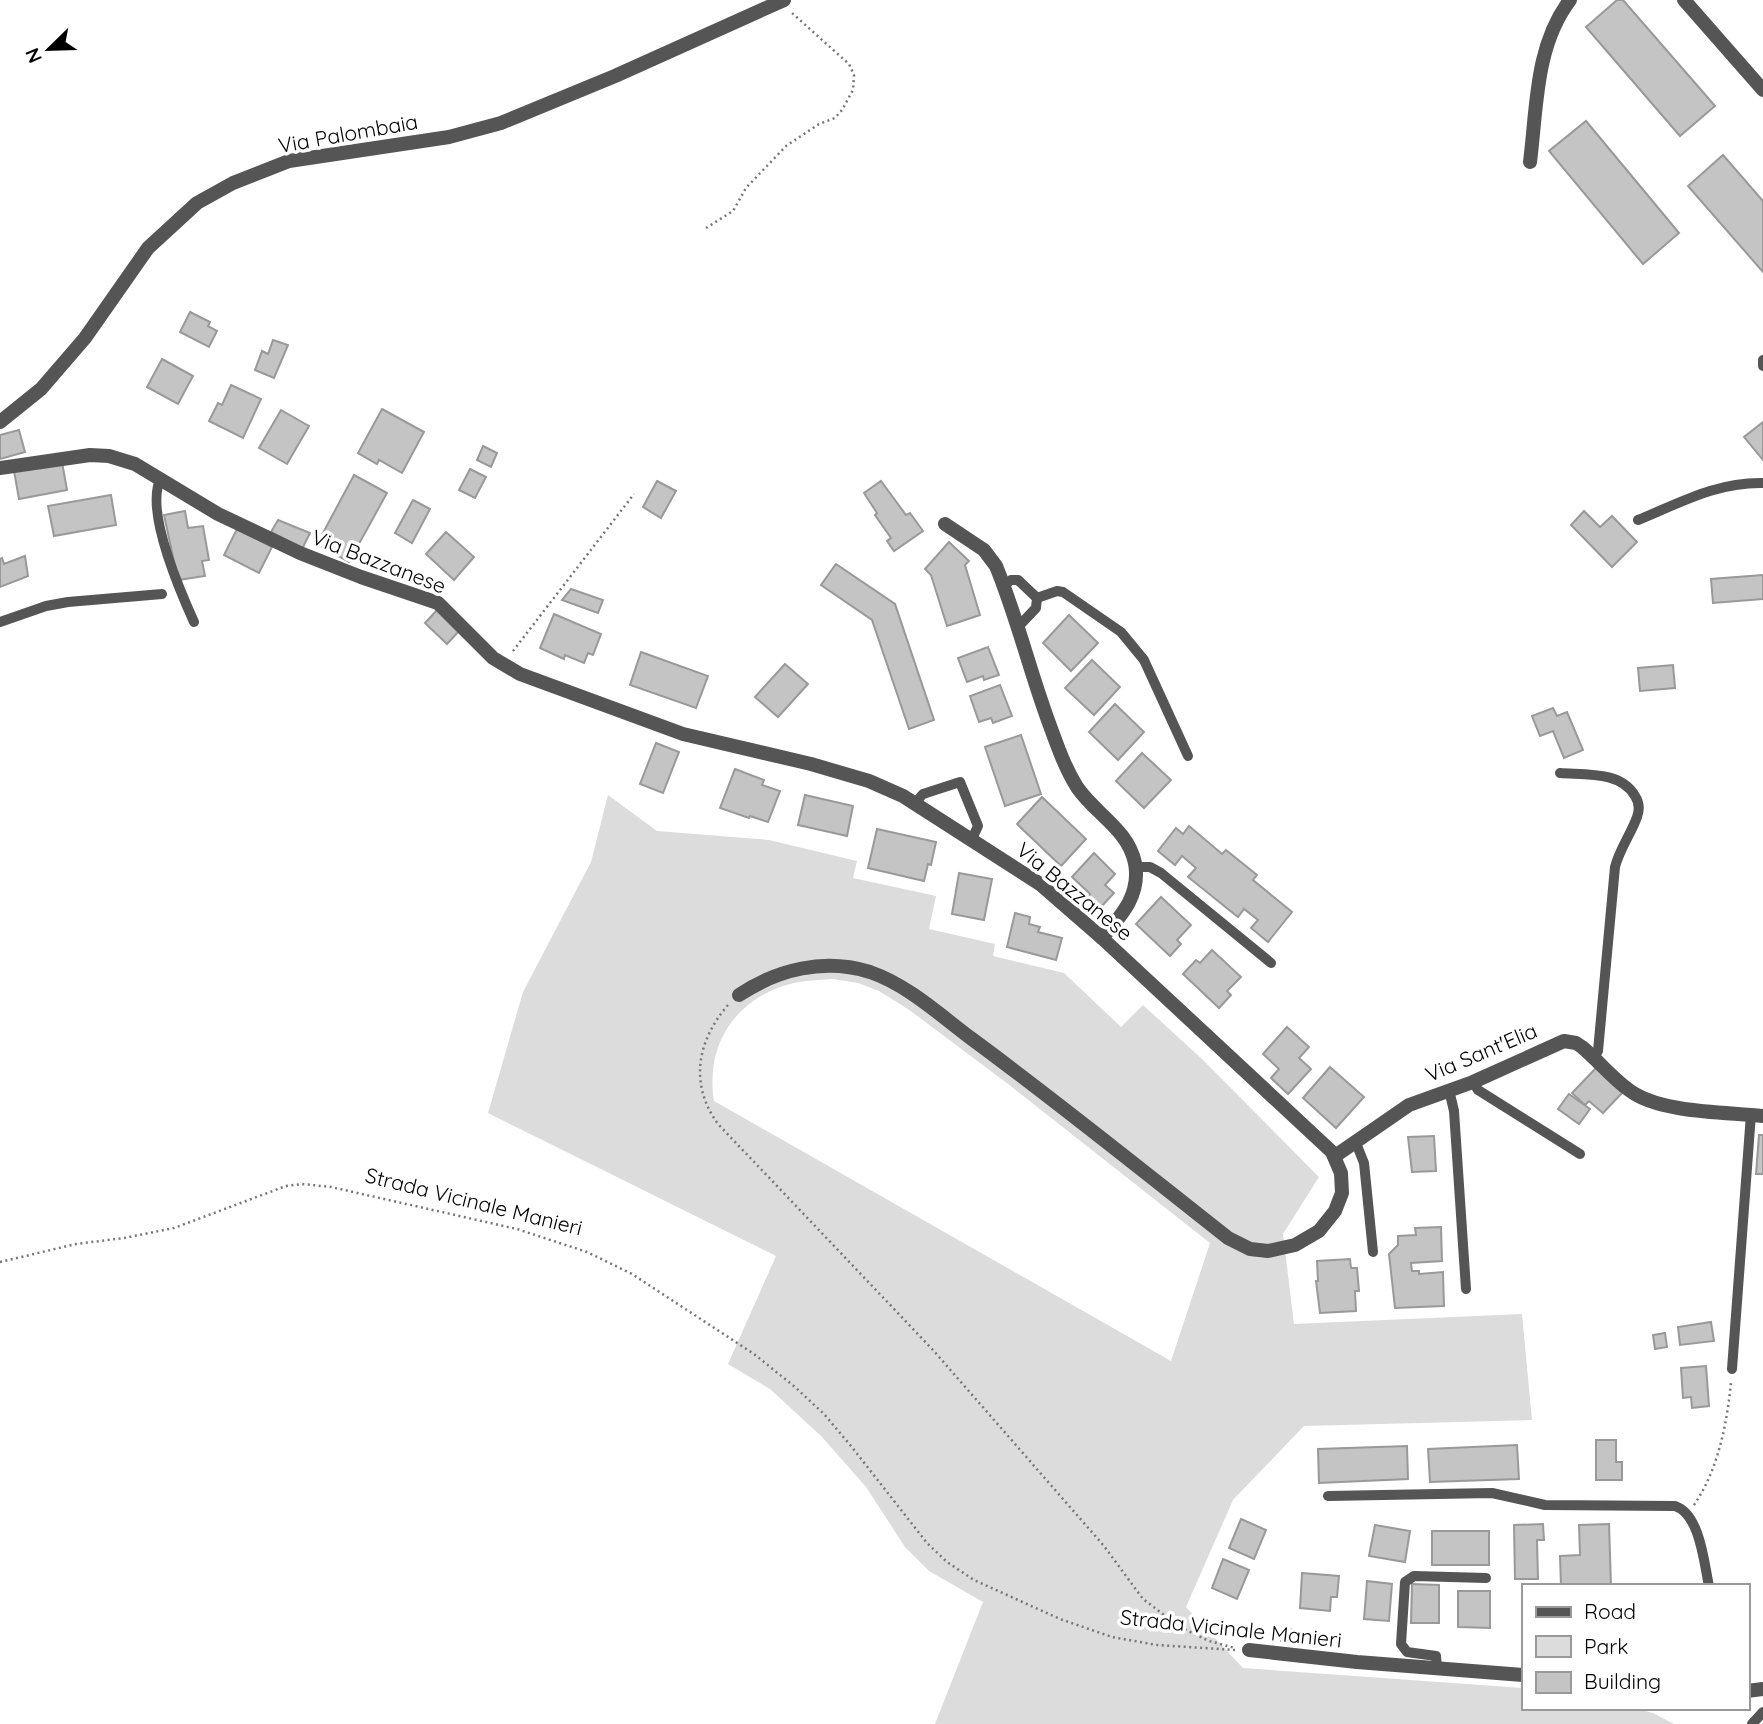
<svg xmlns="http://www.w3.org/2000/svg" width="1763" height="1724" font-family="Quicksand,sans-serif">
  <style>
    .green { fill: #dcdcdc; fill-rule: evenodd }
    .building { fill: #c4c4c4; stroke: #999; stroke-width: 2 }
    .lines { fill: none; stroke-linecap: round; stroke-linejoin: round }
    .path { stroke: #777; stroke-width: 2.5; stroke-dasharray: 2 3.5; stroke-linecap: butt }
    .service { stroke: #555; stroke-width: 10 }
    .minor { stroke: #555; stroke-width: 14 }
    .tertiary { stroke: #555; stroke-width: 14 }
    .labels { text-anchor: middle; dominant-baseline: central; stroke-width: 7; stroke-linejoin: round; paint-order: stroke }
    .street-label { font-size: 21px; fill: #000; stroke: #fff }
  </style>
  <rect width="100%" height="100%" fill="#fff"/>
  <path class="green" d="M608,795L657,831L769,840L857,861L853,878L936,896L929,929L995,944L993,956L1064,973L1121,1027L1143,1005L1202,1059L1319,1177L1283,1234L1294,1324L1522,1314L1532,1420L1304,1426L1233,1500L1186,1607L1243,1668L1523,1688V1708H1633L1653,1713L1674,1724H935L983,1602L929,1571L905,1547L866,1487L822,1437L770,1389L728,1364L776,1256L488,1113L523,992L591,862ZM833,979L858,983L879,991L908,1009L1008,1084L1210,1243L1171,1361L714,1101C705,1045 735,999 790,984C804,980 819,980 833,979Z"/>
  <g class="building">
    <path d="M1617,0H1623L1715,106L1680,136L1586,27Z"/>
    <path d="M1586,121L1679,233L1643,264L1549,151Z"/>
    <path d="M1723,155L1763,201V272L1688,186Z"/>
    <path d="M190,312L210,322L208,326L217,331L209,347L180,332Z"/>
    <path d="M273,340L288,345L274,378L255,370L262,351L268,354Z"/>
    <path d="M162,359L193,376L178,404L147,387Z"/>
    <path d="M231,385L261,399L243,438L209,421L218,403L222,405Z"/>
    <path d="M382,409L424,432L402,473L379,460L377,464L358,453Z"/>
    <path d="M281,410L309,426L287,464L259,448Z"/>
    <path d="M1763,422V460L1744,437Z"/>
    <path d="M19,430L25,452L0,459V435Z"/>
    <path d="M483,446L497,453L491,467L477,460Z"/>
    <path d="M62,462L67,490L19,499L14,471Z"/>
    <path d="M470,469L486,477L475,498L459,490Z"/>
    <path d="M354,475L387,493L349,562L317,544Z"/>
    <path d="M657,481L676,491L661,518L643,507Z"/>
    <path d="M881,481L906,515L910,513L923,531L894,551L887,541L891,538L875,515L877,513L864,493Z"/>
    <path d="M111,495L116,525L54,536L48,506Z"/>
    <path d="M413,500L430,509L412,543L395,533Z"/>
    <path d="M185,511L188,528L203,526L209,560L202,561L205,576L178,580L164,515Z"/>
    <path d="M1584,511L1600,527L1612,516L1637,542L1612,567L1571,525Z"/>
    <path d="M278,520L310,533L302,549L271,532Z"/>
    <path d="M237,529L272,547L259,573L224,555Z"/>
    <path d="M446,532L474,557L454,580L426,554Z"/>
    <path d="M949,542L969,561L965,565L980,615L947,626L931,575L925,569Z"/>
    <path d="M25,556L28,576L0,587V559L2,558L4,564Z"/>
    <path d="M836,564L895,604L934,720L909,729L872,620L821,585Z"/>
    <path d="M1763,575V599L1713,603L1711,579Z"/>
    <path d="M571,589L603,600L598,613L562,600Z"/>
    <path d="M438,609L460,630L447,644L425,623Z"/>
    <path d="M554,614L601,634L593,655L588,653L584,663L565,655L564,659L540,648Z"/>
    <path d="M1069,615L1098,643L1071,671L1043,643Z"/>
    <path d="M988,647L999,675L984,680L983,676L967,682L958,658Z"/>
    <path d="M641,652L708,676L696,708L630,685Z"/>
    <path d="M1092,660L1120,687L1094,715L1065,688Z"/>
    <path d="M785,664L808,684L778,717L755,697Z"/>
    <path d="M1673,665L1675,688L1640,691L1638,668Z"/>
    <path d="M1000,685L1012,716L993,723L991,718L979,722L970,696Z"/>
    <path d="M1115,704L1144,732L1118,760L1089,732Z"/>
    <path d="M1553,708L1557,716L1567,712L1583,750L1564,758L1553,731L1540,736L1532,716Z"/>
    <path d="M1021,735L1041,794L1005,806L985,747Z"/>
    <path d="M656,743L679,752L663,793L640,784Z"/>
    <path d="M1142,753L1171,780L1144,808L1116,781Z"/>
    <path d="M735,769L764,780L762,785L780,791L768,822L750,816L749,818L720,808Z"/>
    <path d="M805,795L853,806L847,836L798,825Z"/>
    <path d="M1042,797L1086,839L1061,866L1017,824Z"/>
    <path d="M1189,826L1222,854L1226,850L1257,875L1253,880L1292,912L1268,942L1251,928L1258,920L1244,909L1238,917L1188,877L1196,868L1182,856L1175,865L1158,851L1176,828L1183,834Z"/>
    <path d="M877,829L936,842L931,865L928,864L924,881L868,868Z"/>
    <path d="M1094,853L1115,874L1105,885L1114,893L1100,908L1088,897L1090,894L1072,877Z"/>
    <path d="M959,873L992,879L984,920L952,914Z"/>
    <path d="M1161,897L1191,925L1177,940L1181,944L1170,956L1136,924Z"/>
    <path d="M1015,913L1030,917L1029,924L1040,927L1038,932L1062,938L1056,960L1007,947Z"/>
    <path d="M1212,950L1241,977L1227,991L1231,995L1219,1008L1183,974L1196,960L1200,963Z"/>
    <path d="M1287,1027L1309,1047L1299,1058L1311,1069L1288,1094L1271,1078L1279,1069L1263,1054Z"/>
    <path d="M1330,1067L1364,1097L1336,1128L1303,1098Z"/>
    <path d="M1596,1068L1622,1093L1603,1113L1589,1101L1585,1105L1572,1093Z"/>
    <path d="M1569,1094L1590,1109L1579,1124L1558,1109Z"/>
    <path d="M1759,1135H1763V1174H1756Z"/>
    <path d="M1434,1136L1436,1171L1412,1172L1408,1137Z"/>
    <path d="M1441,1227L1442,1261L1411,1263L1412,1271H1419V1274L1443,1272L1444,1306L1395,1308L1389,1254L1398,1245V1236L1416,1235L1415,1228Z"/>
    <path d="M1350,1259L1351,1268H1357L1359,1291H1355L1356,1311L1320,1313L1316,1281H1318L1317,1261Z"/>
    <path d="M1711,1322L1714,1341L1680,1345L1678,1327Z"/>
    <path d="M1665,1333L1667,1347L1655,1349L1653,1335Z"/>
    <path d="M1706,1366L1709,1406L1692,1408L1691,1397L1683,1398L1681,1368Z"/>
    <path d="M1596,1440H1616V1462H1622V1480H1596Z"/>
    <path d="M1517,1445L1519,1479L1430,1482L1428,1449Z"/>
    <path d="M1407,1446L1408,1479L1319,1483L1318,1449Z"/>
    <path d="M1241,1519L1266,1530L1254,1559L1229,1548Z"/>
    <path d="M1543,1524L1544,1540H1537L1538,1579H1515L1514,1525Z"/>
    <path d="M1609,1524L1611,1586H1561L1560,1556L1580,1555L1579,1525Z"/>
    <path d="M1375,1525L1410,1531L1405,1562L1369,1556Z"/>
    <rect x="1432" y="1531" width="57" height="34"/>
    <path d="M1223,1559L1249,1570L1237,1599L1212,1588Z"/>
    <path d="M1302,1573L1339,1576L1337,1597H1331L1330,1611L1300,1608Z"/>
    <path d="M1367,1581L1392,1584L1389,1621L1364,1619Z"/>
    <path d="M1412,1584L1439,1585V1623H1411Z"/>
    <path d="M1458,1591H1490V1628L1458,1627Z"/>
    <path d="M1284,1628L1304,1632L1301,1645L1281,1641Z"/>
  </g>
  <g class="lines">
    <g class="path">
      <path d="M706,228L733,211L746,188L786,146L819,124L835,118L842,110L853,90L854,75L849,64L792,13"/>
      <path d="M513,651L634,494"/>
      <path d="M728,1005C697,1041 689,1084 718,1124L933,1350L1104,1546L1143,1599L1180,1627L1209,1641L1235,1648"/>
      <path d="M0,1262L76,1244L124,1238L174,1228L286,1186L302,1184L331,1187L517,1229L587,1252L632,1274L754,1354L795,1387L824,1414L851,1446L927,1543L947,1562L974,1580L1060,1619L1112,1637L1157,1645L1235,1650"/>
      <path d="M1694,1505C1718,1470 1727,1424 1731,1382"/>
    </g>
    <g class="service">
      <path d="M1763,360V366"/>
      <path d="M161,478C144,509 180,591 194,622"/>
      <path d="M1638,520C1680,503 1716,482 1763,483"/>
      <path d="M1003,586L1011,580H1018L1037,598L1036,608L1017,628"/>
      <path d="M1037,598L1057,591L1063,592L1121,632L1144,660L1188,756"/>
      <path d="M0,622L46,606L68,602L162,594"/>
      <path d="M1560,773C1585,775 1621,771 1635,796C1639,802 1640,809 1637,817C1631,834 1620,848 1615,867L1598,1051L1594,1057"/>
      <path d="M915,803L923,794L960,782L978,826L972,839"/>
      <path d="M1135,867H1150L1161,873L1271,963"/>
      <path d="M1473,1082L1478,1090L1580,1154"/>
      <path d="M1449,1090L1454,1111L1466,1289"/>
      <path d="M1356,1143L1364,1163L1373,1252"/>
      <path d="M1732,1369L1751,1114"/>
      <path d="M1328,1496L1492,1493L1545,1505L1675,1506C1700,1514 1704,1563 1709,1586"/>
      <path d="M1437,1668L1436,1656L1407,1652L1401,1644L1405,1582L1414,1576L1486,1578"/>
      <path d="M1752,1724L1763,1712"/>
    </g>
    <g class="minor">
      <path d="M1530,162C1537,107 1535,46 1570,0"/>
      <path d="M0,422L41,389L85,338L148,248L197,203L233,183L289,161L449,137L501,123L615,76L784,0"/>
      <path d="M0,468L90,455L109,456L135,464L218,514L300,553L361,577L438,603L493,658L520,674L683,734L811,764L869,781L903,796L1040,884L1102,938L1332,1152L1341,1173L1342,1193L1335,1211L1319,1231L1295,1245L1268,1251L1250,1249L1228,1238C1143,1171 1059,1103 972,1039C941,1016 908,985 870,972C824,958 778,969 739,995"/>
      <path d="M945,524L984,550L996,566C1017,617 1030,672 1049,723C1057,745 1065,768 1077,787C1095,814 1128,829 1135,863C1141,895 1121,916 1102,938"/>
      <path d="M1335,1156L1409,1105L1473,1082L1564,1041L1576,1043L1582,1047C1600,1062 1615,1082 1635,1094C1667,1113 1726,1112 1763,1116"/>
      <path d="M1249,1650L1357,1662L1523,1675"/>
      <path d="M1747,1691L1763,1689"/>
    </g>
    <path class="tertiary" d="M1684,0L1763,90"/>
  </g>
  <g class="labels">
    <g class="street-label">
      <text transform="translate(348 133) rotate(-10)">Via Palombaia</text>
      <text transform="translate(379 561) rotate(21)">Via Bazzanese</text>
      <text transform="translate(1075 891) rotate(39)">Via Bazzanese</text>
      <text transform="translate(1481 1052) rotate(-23)">Via Sant'Elia</text>
      <text transform="translate(474 1201) rotate(14)">Strada Vicinale Manieri</text>
      <text transform="translate(1231 1628) rotate(6)">Strada Vicinale Manieri</text>
    </g>
  </g>
  <rect x="1522" y="1584" width="228" height="126" fill="#ffffff" stroke="#999999" stroke-width="2"/>
  <rect x="1536" y="1607" width="35" height="10" fill="#555555" stroke="#999999" stroke-width="2"/>
  <text x="1584" y="1619" font-size="21" fill="#000000">Road</text>
  <rect x="1536" y="1636" width="35" height="21" fill="#dcdcdc" stroke="#999999" stroke-width="2"/>
  <text x="1584" y="1654" font-size="21" fill="#000000">Park</text>
  <rect x="1536" y="1672" width="35" height="21" fill="#c4c4c4" stroke="#999999" stroke-width="2"/>
  <text x="1584" y="1689" font-size="21" fill="#000000">Building</text>
  <g transform="translate(49 49) rotate(247)" stroke="#ffffff" stroke-width="5" paint-order="stroke">
  <path d="M0-5L12 26L0 18L-12 26Z" fill="#000000"/>
  <text y="-10" font-size="19" font-weight="bold" text-anchor="middle" fill="#000000">N</text>
  </g>
</svg>
